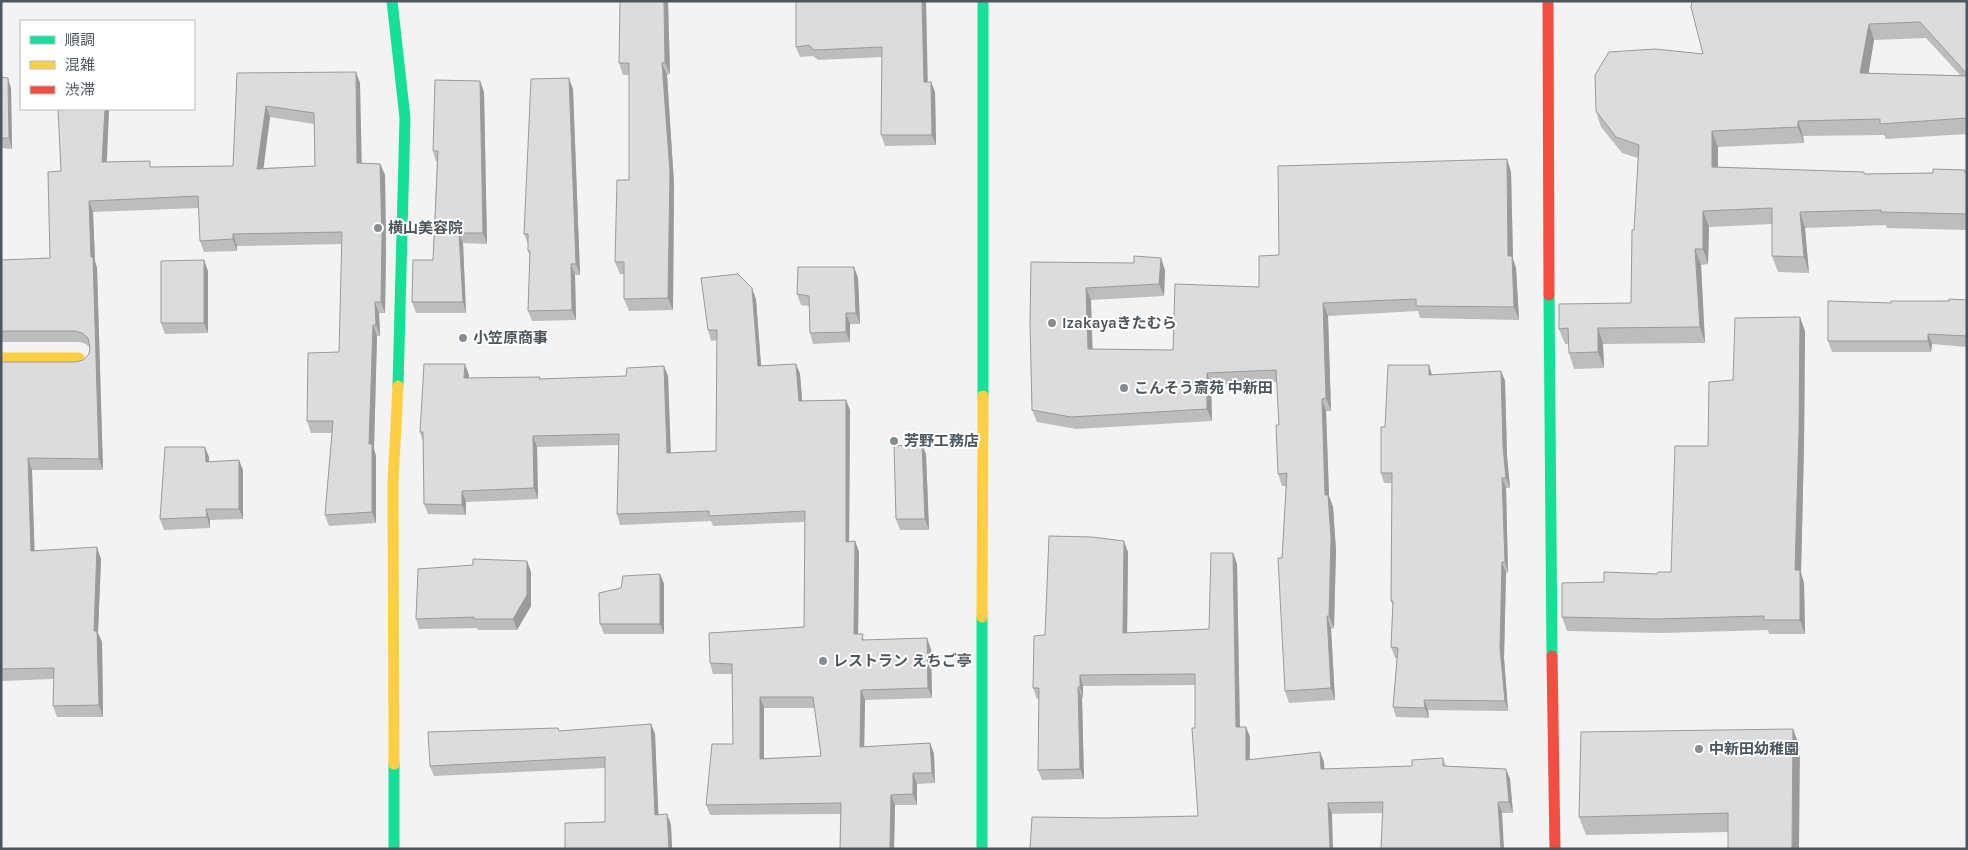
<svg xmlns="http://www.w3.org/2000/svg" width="1968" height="850" font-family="Karla,'Noto Sans JP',sans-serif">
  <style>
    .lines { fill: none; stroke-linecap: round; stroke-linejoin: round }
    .fast { stroke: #16e098; stroke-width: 11 }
    .slow { stroke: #ffcf43; stroke-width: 11 }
    .jam { stroke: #f24e42; stroke-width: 11 }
    .wall { fill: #bdbdbe; fill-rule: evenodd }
    .shaded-wall { fill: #9a9a9b }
    .building { fill: #dcdcdd; stroke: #9a9a9b; fill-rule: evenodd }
    .poi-dot { fill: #868d92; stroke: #fff; stroke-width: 2 }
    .labels { text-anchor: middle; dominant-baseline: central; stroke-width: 4; stroke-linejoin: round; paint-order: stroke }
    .poi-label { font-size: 15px; font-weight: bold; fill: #4b565e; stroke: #fff; text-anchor: start }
  </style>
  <rect width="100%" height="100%" fill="#f3f3f3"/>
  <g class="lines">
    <g class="fast">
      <path d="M392,1L405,118L398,386"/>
      <path d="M1549,295L1552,656"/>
      <path d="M983,396V1"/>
      <path d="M394,764V849"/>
      <path d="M982,849V617"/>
    </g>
    <g class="slow">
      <path d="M1,358H79"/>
      <path d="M982,617L983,396"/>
      <path d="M394,764L393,483L398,386"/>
    </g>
    <g class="jam">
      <path d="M1548,1L1549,295"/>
      <path d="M1552,656L1555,849"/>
    </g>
  </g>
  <g class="wall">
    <path d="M668,1L670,74L667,75L674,184L673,310L629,311L624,299V274H620L615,262L629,180V75H623L619,63Z"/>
    <path d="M926,1L927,82H931L935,92L936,145L885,146L881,135L882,57L818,60L813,56L800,57L796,47Z"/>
    <path d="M1967,1V134L1886,139L1884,135L1803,136L1804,143L1718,147V167L1864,172V174L1967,172V230L1887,228L1886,225L1805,228L1809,273L1778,272L1772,256V224L1709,227L1708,264L1701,265L1705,343L1603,344L1604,368L1574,369L1569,353V344H1565L1559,329L1631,303L1638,158L1622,153L1601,127L1596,111L1703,54ZM1926,38L1960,75L1868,74L1874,40Z"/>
    <path d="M237,73L360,83L361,163L380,164L385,175L386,249L385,313H379L380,336H377L374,449L376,456V523L329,526L325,515L332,433H311L307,421L339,352L342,244L237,246V251L204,252L200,241L199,208L93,212L95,261L97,268L103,470H32L34,551L101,559L98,633L102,642L103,717H57L53,706L54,679L1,681V362H75L83,360L89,354L90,348L86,344L79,342H1V260L50,258L61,171L109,109L107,162L152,167L233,166ZM270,117L314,124L315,166L263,168Z"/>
    <path d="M1,77L11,88L12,149L1,148Z"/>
    <path d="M480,81L484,92L487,244L463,243L466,313H416L412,302L433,260L437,162H436L433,151Z"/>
    <path d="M573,89L580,275H575L576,320L532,321L528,311L530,256L528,251V244L524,234Z"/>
    <path d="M1507,159L1511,172L1513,259L1516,268L1519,320L1420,318L1418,311L1328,316L1331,411H1326L1329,496L1333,507L1336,550L1334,628L1331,629L1335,700L1289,703L1285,691L1282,558L1286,486H1282L1278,474L1279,425L1277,382L1211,385L1212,421L1076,429L1037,422L1032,410L1031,262L1165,270L1164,296L1091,300L1092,349L1173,350L1259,287L1279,255Z"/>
    <path d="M854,267L858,278L860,324H850V342L813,344L810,333L809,306L801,305L797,294Z"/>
    <path d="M208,271V333L165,334L161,323Z"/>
    <path d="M756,299L761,366L796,364L800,374L802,401L846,400L850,410L849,542L855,541L859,552L858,634L865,640L931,649L932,698L865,700L864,747L930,743L934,754L935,783L917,784V805H895L894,849H840L841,814L710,815L706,805L733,744L732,674H713L710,663L804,627L805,522L713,526L711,521L620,525L617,514L619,445L537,447L538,499L466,502V515L428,514L424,504L423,442L420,432L469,375V378L540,377V379L668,376L671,453L716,451L717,340L711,341L708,330ZM764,708H815L821,756L764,758Z"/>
    <path d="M1967,300V347L1932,344L1931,352H1832L1828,341L1891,303Z"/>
    <path d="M1805,331L1804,445L1801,573L1804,583L1805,634H1769L1768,630L1661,633L1567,631L1562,617L1604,582L1671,572L1708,446L1733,380Z"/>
    <path d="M1429,365L1432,375L1501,371L1505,381L1507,456L1510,488H1506L1508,572L1506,573L1504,658L1508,711L1428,710L1429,718L1396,717L1393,707L1397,658H1395L1391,647L1393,606L1391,601L1392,483H1384L1381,473L1385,427Z"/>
    <path d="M926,454L929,530H900L896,519Z"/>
    <path d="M209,457V462L243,470V519L210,520V528L164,530L160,519Z"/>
    <path d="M1128,552L1127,633L1209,629L1233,553L1237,564L1240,727H1246L1250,737V760L1320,752L1324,762V769L1412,766L1443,758L1446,766L1506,769L1510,779L1513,813H1383L1104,818L1198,816L1195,728V685L1083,686V698H1082L1084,779L1042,780L1038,770L1039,699H1037L1033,688Z"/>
    <path d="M527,561L531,572V606L517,630H478L477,628L419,629L416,619Z"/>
    <path d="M660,574L664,584V634H604L600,624Z"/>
    <path d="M651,724L655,734L658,815L667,814L671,825L672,849H565L605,822V768L434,776L430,766L560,731Z"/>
    <path d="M1793,729L1800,748L1728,832L1586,835L1579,817Z"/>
  </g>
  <g class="shaded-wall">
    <path d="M664,1H668L670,74L665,62Z"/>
    <path d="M922,1H926L928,92L924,82Z"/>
    <path d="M1869,24L1874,40L1866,89L1860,73Z"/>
    <path d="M662,63L667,75L674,184L673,310L668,298Z"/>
    <path d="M356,72L360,83L362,175L357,163Z"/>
    <path d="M8,78L11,88L12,149L9,138Z"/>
    <path d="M569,78L573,89L580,275L576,264Z"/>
    <path d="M480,81L484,92L487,244L483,233Z"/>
    <path d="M931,82L935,92L936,145L932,135Z"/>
    <path d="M266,106L270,117L262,180L257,169Z"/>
    <path d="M105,109H109L106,173L102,162Z"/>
    <path d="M1798,121L1803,136L1804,143L1798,127Z"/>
    <path d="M1712,131L1718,147V183L1712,167Z"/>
    <path d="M1507,159L1511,172L1513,259L1516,268L1519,320L1514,307L1508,256Z"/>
    <path d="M380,164L385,175L386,249L385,313L381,302Z"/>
    <path d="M89,201L93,212L95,261L97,268L103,470L99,459L91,257Z"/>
    <path d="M1703,211L1709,227L1708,264L1703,249Z"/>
    <path d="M1800,212L1805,228L1809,273L1804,257Z"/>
    <path d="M459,233L463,243L466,313L463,302Z"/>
    <path d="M233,234L237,246V251L233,239Z"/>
    <path d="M1695,249L1701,265L1705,343L1700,327Z"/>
    <path d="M1161,258L1165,270L1164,296L1159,284Z"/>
    <path d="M204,260L208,271V333L204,323Z"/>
    <path d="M571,264L575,275L576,320L572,310Z"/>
    <path d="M854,267L858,278L860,324L856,313Z"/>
    <path d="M752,288L756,299L762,377L758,366Z"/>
    <path d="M1086,288L1091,300L1093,362L1088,349Z"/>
    <path d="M375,302L379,313L380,336L376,325Z"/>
    <path d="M1323,303L1328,316L1331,411L1326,398Z"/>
    <path d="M846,313L850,324V342L846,332Z"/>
    <path d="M1800,317L1805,331L1804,445L1801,573L1804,583L1805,634L1800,620L1795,570Z"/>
    <path d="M373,325L377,336L374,449L376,456V523L372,512L369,444Z"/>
    <path d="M1598,328L1603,344L1604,368L1598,352Z"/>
    <path d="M1928,334L1932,344L1931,352L1928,341Z"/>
    <path d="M465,364L469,375L468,389L464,378Z"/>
    <path d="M796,364L800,374L803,411L799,401Z"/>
    <path d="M1429,365L1432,375H1429Z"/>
    <path d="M664,366L668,376L671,464L667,453Z"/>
    <path d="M1501,371L1505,381L1507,456L1510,488L1506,478L1503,446Z"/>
    <path d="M1207,373L1211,385L1212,421L1207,409Z"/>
    <path d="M1322,399L1326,411L1329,496L1333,507L1336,550L1334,628L1329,616Z"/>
    <path d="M846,400L850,410L849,552L846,542Z"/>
    <path d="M533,436L537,447L538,499L534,488Z"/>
    <path d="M922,444L926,454L929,530L925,519Z"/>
    <path d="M205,447L209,457V472L206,462Z"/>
    <path d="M28,458L32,470L35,563L31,551Z"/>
    <path d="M239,460L243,470V519L239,509Z"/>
    <path d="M1502,478L1506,488L1508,572L1505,562Z"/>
    <path d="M462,491L466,502V515L462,505Z"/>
    <path d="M206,509L210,520V528L207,517Z"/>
    <path d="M855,541L859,552L858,645L854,634Z"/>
    <path d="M1124,541L1128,552L1127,643L1123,633Z"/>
    <path d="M97,547L101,559L98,633L102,642L103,717L99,705L94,631Z"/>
    <path d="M1233,553L1237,564L1240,737L1236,727Z"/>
    <path d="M527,561L531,572V606L517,630L513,619Z"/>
    <path d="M1502,562L1506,573L1504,658L1508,711L1505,701L1500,648Z"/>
    <path d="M660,574L664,584V634L660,624Z"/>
    <path d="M1327,616L1331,629L1335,700L1331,688Z"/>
    <path d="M927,638L931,649L932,698L928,688Z"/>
    <path d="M1080,675L1083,686V698L1080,687Z"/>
    <path d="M1078,687L1082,698L1084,779L1080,769Z"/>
    <path d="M861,690L865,700L864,758L860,747Z"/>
    <path d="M760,697L764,708V769L760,759Z"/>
    <path d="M1424,700L1428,710L1429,718L1425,708Z"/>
    <path d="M651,724L655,734L659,826L655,815Z"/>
    <path d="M1246,727L1250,737L1249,771L1246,760Z"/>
    <path d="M1793,729L1800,748L1799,849H1792Z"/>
    <path d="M930,743L934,754L935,783L932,773Z"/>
    <path d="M1320,752L1324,762L1325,780L1321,769Z"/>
    <path d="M1506,769L1510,779L1513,813L1509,802Z"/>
    <path d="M913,773L917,784V805L913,794Z"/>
    <path d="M891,795L895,805L894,849H890Z"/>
    <path d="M1498,802L1502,812L1504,849H1501Z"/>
    <path d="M1328,803L1332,814L1333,849H1330Z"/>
    <path d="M667,814L671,825L672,849H669Z"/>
  </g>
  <g class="building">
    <path d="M620,1H664L665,62L662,63L670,172L668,298L624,299V262H615L617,180H629V63H619Z"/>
    <path d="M796,1H922L924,82H931L932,135H881L882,47L814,50L809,45L796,47Z"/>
    <path d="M1692,1H1967V74L1920,22L1869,24L1860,73L1967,76V118L1880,124V119L1798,121V127L1712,131V167L1864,172V174L1933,173V169L1965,170L1964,172H1967V214L1881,212V210L1800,212L1804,257L1772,256V208L1703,211V249H1695L1700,327L1598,328V352L1569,353L1568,328L1559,329V304L1631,303L1632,230H1634L1639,145L1616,137L1596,111L1595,75L1609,52L1655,49L1703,54L1691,7Z"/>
    <path d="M356,72L357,163L380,164L382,237L381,302H375L376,325H373L369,444H372V512L325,515L333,421H307L308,353L339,352L342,232L233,234V239L200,241L198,196L89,201L91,257H93L99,459L28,458L31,551L97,547L94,631H97L99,705L53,706L54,668L1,669V362H75L83,360L89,354L90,347L88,338L82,333L75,331H1V260L50,258L48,172L61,171L58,109H105L102,162L150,161V167L233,166L237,73ZM266,106L314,113L315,166L257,169Z"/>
    <path d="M1,77L8,78L9,138H1Z"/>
    <path d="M569,78L576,264H571L572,310L528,311L530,251H528V234H524L531,79Z"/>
    <path d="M435,80L480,81L483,233H459L463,302H412L413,260H433L438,151H433Z"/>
    <path d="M1507,159L1508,256H1512L1514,307L1416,306V299L1323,303L1326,398L1322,399L1325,495H1328L1331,538L1329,616H1327L1331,688L1285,691L1278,558H1282L1287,473L1278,474L1276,425H1279L1276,370L1207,373V409L1071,417L1032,410L1030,323L1031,262L1134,263V256L1161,258L1159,284L1086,288L1088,349L1173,350L1175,284L1259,287V256L1279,255L1278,166Z"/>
    <path d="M204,260V323H161V261Z"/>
    <path d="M798,267H854L856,313H846V332L810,333L809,296L797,294Z"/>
    <path d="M738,274L752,288L758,366L796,364L799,401L846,400V542L855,541L854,634H863L862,640L927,638L928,688L861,690L860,747L930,743L932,773H913V794L891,795L890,849H840L841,803L706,805L712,744H733L732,664L710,663L709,633L804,627L805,511L709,516V511L617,514L619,434L533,436L534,488L462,491V505L424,504L423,432H420L424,364H465L464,378L540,377L539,379L626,376L627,368L664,366L667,453L716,451L717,330H708L701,278ZM760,697H813L821,756L760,759Z"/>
    <path d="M1949,299L1967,300V336L1928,334V341H1828V301L1891,303V301H1949Z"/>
    <path d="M1800,317L1799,432L1795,570H1800V620H1764V616L1656,619L1562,617V583L1604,582V572L1657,574L1658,572H1671L1675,446H1708L1709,382L1733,380L1735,318Z"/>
    <path d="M1388,365H1429V375L1501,371L1503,446L1506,478H1502L1505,562H1502L1500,648L1505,701L1424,700L1425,708L1393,707L1398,648L1391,647L1393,601H1391L1392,473H1381V427H1385Z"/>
    <path d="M922,444L925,519H896L894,446Z"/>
    <path d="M165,447H205L206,462L239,460V509H206L207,517L160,519Z"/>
    <path d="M1049,536L1092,537L1124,541L1123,633L1209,629L1211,553H1233L1236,727H1246V760L1320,752L1321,769L1412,766V760L1443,758V766L1506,769L1509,802H1498L1501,849H1381L1383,802L1328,803L1330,849H1030L1032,817L1104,818L1198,816L1192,728H1195V674L1080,675V687H1078L1080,769L1038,770L1039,688H1033L1034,636L1045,635Z"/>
    <path d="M473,559L527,561V595L513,619H474V617L416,619L418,569L473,565Z"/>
    <path d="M660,574V624H600L599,593L621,588L623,576Z"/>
    <path d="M651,724L655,815L667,814L669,849H565V823L605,822V757L430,766L428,732L558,728L559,731Z"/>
    <path d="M1793,729L1792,849H1728V813L1579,817L1581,732Z"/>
  </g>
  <g class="poi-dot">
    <circle cx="378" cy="228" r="5"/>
    <circle cx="1052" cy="323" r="5"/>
    <circle cx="463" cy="338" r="5"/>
    <circle cx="1124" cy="388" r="5"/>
    <circle cx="894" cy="441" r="5"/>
    <circle cx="823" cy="661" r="5"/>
    <circle cx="1699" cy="749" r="5"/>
  </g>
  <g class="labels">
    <g class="poi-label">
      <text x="388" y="228">横山美容院</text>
      <text x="1062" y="323">Izakayaきたむら</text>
      <text x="473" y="338">小笠原商事</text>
      <text x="1134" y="388">こんそう斎苑 中新田</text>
      <text x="904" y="441">芳野工務店</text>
      <text x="833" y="661">レストラン えちご亭</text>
      <text x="1709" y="749">中新田幼稚園</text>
    </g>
  </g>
  <rect width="1968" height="850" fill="none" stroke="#4b565e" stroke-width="5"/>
  <rect x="20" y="20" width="175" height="90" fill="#ffffff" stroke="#b7bbbf"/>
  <rect x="30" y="36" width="25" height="8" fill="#16e098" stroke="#b7bbbf"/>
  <text x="65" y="45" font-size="15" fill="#4b565e">順調</text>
  <rect x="30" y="61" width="25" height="8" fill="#ffcf43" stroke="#b7bbbf"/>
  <text x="65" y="70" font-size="15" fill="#4b565e">混雑</text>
  <rect x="30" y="86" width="25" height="8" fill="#f24e42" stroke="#b7bbbf"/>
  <text x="65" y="95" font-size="15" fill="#4b565e">渋滞</text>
</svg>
